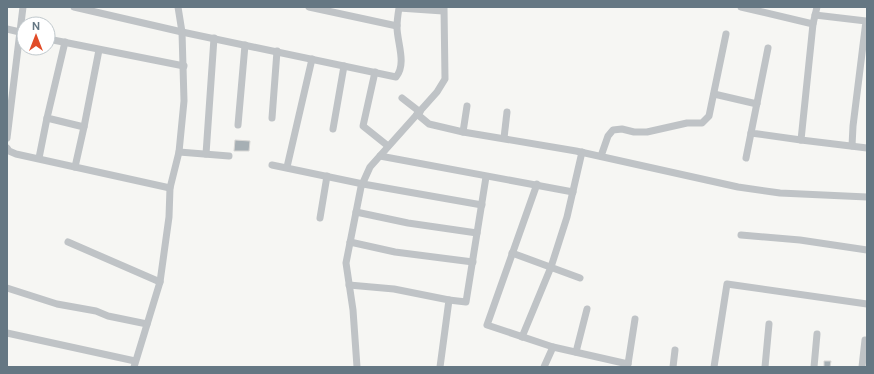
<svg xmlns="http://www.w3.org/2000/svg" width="874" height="374" font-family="'DM Sans',sans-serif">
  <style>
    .building { fill: #a6afb4; stroke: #d8d7d5 }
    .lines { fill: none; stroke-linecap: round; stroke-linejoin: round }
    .minor { stroke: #bfc3c6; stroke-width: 7 }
  </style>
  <rect width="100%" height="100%" fill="#f6f6f3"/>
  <g class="building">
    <path d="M235,140L250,141L249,151H234Z"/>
    <path d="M824,361H831L830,367H824Z"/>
  </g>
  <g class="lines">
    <g class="minor">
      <path d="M74,7L182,32L396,77C407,64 397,42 397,27C397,20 398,14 399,8L443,11"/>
      <path d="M309,7L397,26"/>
      <path d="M741,7L813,24"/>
      <path d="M817,7L813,24L801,140L867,148"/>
      <path d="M815,15L866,21L853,126L852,146"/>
      <path d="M7,29L24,33"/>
      <path d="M48,39L184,66"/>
      <path d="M65,42L47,118L84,127L99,50"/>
      <path d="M768,48L751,133L801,140"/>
      <path d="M375,72L363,126L388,146"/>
      <path d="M714,94L757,104"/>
      <path d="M402,98L420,112"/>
      <path d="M417,114L429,124L463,132L576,151L738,187L780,193L867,197"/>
      <path d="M272,118L277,51"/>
      <path d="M238,125L245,45"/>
      <path d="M333,129L344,66"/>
      <path d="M463,132L467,106"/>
      <path d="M7,138L23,7"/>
      <path d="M504,138L507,112"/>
      <path d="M7,148L9,151L16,154L170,188"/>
      <path d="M179,152L229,156"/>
      <path d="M206,154L214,38"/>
      <path d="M380,156L573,192"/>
      <path d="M601,156L608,136L613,130L622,129L634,132H647L687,123H702L709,116L726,34"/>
      <path d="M39,158L47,118"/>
      <path d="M746,158L751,133"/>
      <path d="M272,165L363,184L482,205"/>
      <path d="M75,167L84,127"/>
      <path d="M287,167L312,59"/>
      <path d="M537,184L487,325L553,347"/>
      <path d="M356,212L408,223L477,233"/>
      <path d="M320,218L327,176"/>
      <path d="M741,235L800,240L867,250"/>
      <path d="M68,242L160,282"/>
      <path d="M350,242L395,252L473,262"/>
      <path d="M512,253L580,278"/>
      <path d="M349,285L394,289L449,300L440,367"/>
      <path d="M7,288L57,304L96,311L108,316L147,324"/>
      <path d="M449,300L466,302L486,177"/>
      <path d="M7,333L135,361"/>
      <path d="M522,337L551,267L567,217L582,152"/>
      <path d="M576,352L587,309"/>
      <path d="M628,364L635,319"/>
      <path d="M134,367L160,282L169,217L170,188L179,152L184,101L182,32L178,7"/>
      <path d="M357,367L353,310L346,263L361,187L370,167L437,92L445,79L444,7"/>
      <path d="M544,367L553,347L628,364L627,367"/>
      <path d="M673,367L675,350"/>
      <path d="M714,367L727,284L867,304"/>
      <path d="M765,367L769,324"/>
      <path d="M814,367L817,334"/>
      <path d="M862,367L865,340"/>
    </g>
  </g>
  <rect width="874" height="374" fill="none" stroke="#657783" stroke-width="16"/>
  <g transform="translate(36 36)"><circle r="19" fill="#ffffff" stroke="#c1c9cd"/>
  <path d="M0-3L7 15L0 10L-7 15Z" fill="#e14c28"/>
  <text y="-6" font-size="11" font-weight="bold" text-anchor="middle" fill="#657783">N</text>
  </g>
</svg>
